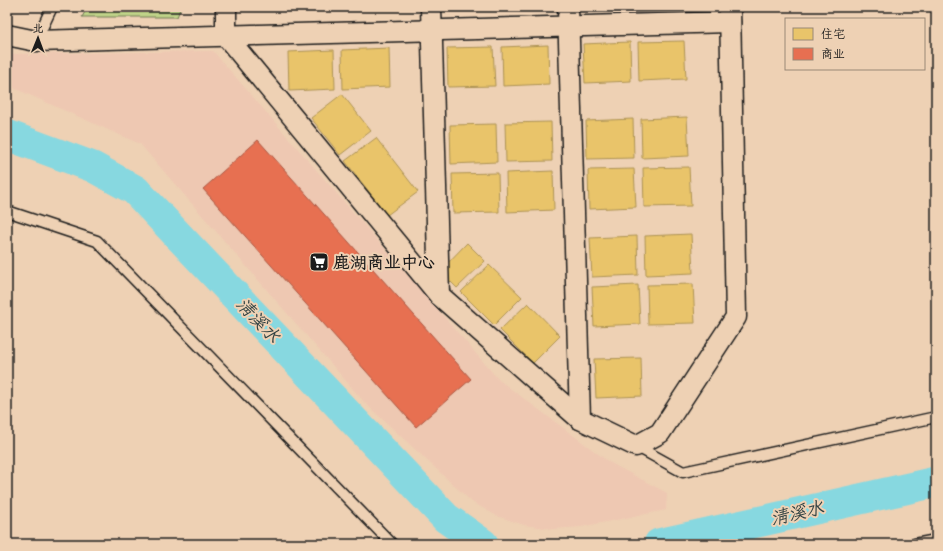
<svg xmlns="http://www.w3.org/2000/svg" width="943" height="551" font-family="Caveat,'LXGW WenKai TC',sans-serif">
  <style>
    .built { fill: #eec8b2 }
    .green { fill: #bfd388; stroke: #6e7852 }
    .homes { fill: #e9c46a; stroke: #ac9253 }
    .shops { fill: #e76f51; stroke: #aa5641 }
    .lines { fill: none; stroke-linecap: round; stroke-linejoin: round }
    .river { stroke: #87d8e0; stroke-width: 31 }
    .service-casing { stroke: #1c1c1c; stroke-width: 13 }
    .minor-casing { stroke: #1c1c1c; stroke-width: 23 }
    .service { stroke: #eed1b4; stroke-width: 10 }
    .minor { stroke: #eed1b4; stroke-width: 20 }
    .labels { text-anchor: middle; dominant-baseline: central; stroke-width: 4; stroke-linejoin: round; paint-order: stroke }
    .poi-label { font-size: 17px; font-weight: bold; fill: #1c1c1c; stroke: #eed1b4; text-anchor: start }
    .water-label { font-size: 18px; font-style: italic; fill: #314243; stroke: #eed1b4 }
  </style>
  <rect width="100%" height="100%" fill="#eed1b4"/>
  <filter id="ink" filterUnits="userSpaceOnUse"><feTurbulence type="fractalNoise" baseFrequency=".025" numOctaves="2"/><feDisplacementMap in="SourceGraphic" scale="8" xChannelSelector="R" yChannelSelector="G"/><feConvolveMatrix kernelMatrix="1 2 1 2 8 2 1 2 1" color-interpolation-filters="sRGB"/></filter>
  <g filter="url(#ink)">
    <path class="built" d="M213,51L499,380L609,462L667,493L666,510L581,527L553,529L524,525L497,516L472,502L366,404L140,144L7,85V54Z"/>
    <path class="green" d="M88,7H181L177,17H82Z"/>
    <g class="homes">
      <path d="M299,7H346V8L299,10Z"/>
      <path d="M684,41L686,79L639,81L638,42Z"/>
      <path d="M630,42L631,81L585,83L583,44Z"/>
      <path d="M548,45L549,84L503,86L502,47Z"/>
      <path d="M493,47L495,86L448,87L447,48Z"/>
      <path d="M389,48L390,87L343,89L342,50Z"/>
      <path d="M334,50L335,89L289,91L288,52Z"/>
      <path d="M342,94L371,131L340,155L311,118Z"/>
      <path d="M687,117L689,156L642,158L641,119Z"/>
      <path d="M633,119L634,158L587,159L586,121Z"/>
      <path d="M551,122L552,161L506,162L505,123Z"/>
      <path d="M496,124L497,162L451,164L450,125Z"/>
      <path d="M376,138L418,192L387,215L345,161Z"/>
      <path d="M689,167L691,206L644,207L643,168Z"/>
      <path d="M634,169L636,207L589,209L588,170Z"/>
      <path d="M553,171L554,210L507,212L506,173Z"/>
      <path d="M498,173L499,212L453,213L452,174Z"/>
      <path d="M691,234L693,273L646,275L645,236Z"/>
      <path d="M637,236L638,275L592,277L590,238Z"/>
      <path d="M467,243L485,261L457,288L440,271Z"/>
      <path d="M489,265L522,297L494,325L461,292Z"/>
      <path d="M693,284L695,323L648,324L647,285Z"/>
      <path d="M638,285L640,324L594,326L592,287Z"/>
      <path d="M528,303L560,336L533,363L500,330Z"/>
      <path d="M641,358L642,396L596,398L594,359Z"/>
    </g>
    <path class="shops" d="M258,140L471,379L416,427L203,189Z"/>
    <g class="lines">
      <g class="river">
        <path d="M7,135L93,167L135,190L446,518L483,544"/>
        <path d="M659,544L936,482"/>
      </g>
      <g class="service-casing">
        <g id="service">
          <path d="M36,41L52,7"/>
          <path d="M7,211L97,241L392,544"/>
          <path d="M636,446L683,472L936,417"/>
          <path d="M915,544L936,540"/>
        </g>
      </g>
      <g class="minor-casing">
        <g id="minor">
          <path d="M226,7V36L439,295L580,419L636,446L660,433L736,317L730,7"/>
          <path d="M431,7L439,295"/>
          <path d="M568,7L580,419"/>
          <path d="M7,35L36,41L730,22"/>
        </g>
      </g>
      <use href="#service" class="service"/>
      <use href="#minor" class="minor"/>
    </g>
  </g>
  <defs>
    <g id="supermarket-square" transform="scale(1)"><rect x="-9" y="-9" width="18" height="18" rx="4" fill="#1c1c1c" stroke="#eed1b4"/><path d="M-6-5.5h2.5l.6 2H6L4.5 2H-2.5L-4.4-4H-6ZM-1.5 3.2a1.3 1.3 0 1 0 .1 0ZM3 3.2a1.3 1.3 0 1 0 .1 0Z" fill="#fff"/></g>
  </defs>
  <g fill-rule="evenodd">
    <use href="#supermarket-square" x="319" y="262"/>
  </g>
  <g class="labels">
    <g class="poi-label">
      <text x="333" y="262">鹿湖商业中心</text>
    </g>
    <g class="water-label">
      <text transform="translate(258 320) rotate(46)">清溪水</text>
      <text transform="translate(797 513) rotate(-13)">清溪水</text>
    </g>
  </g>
  <rect width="943" height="551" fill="none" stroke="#eed1b4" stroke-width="24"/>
  <rect x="12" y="12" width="919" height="527" fill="none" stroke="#1c1c1c" stroke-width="1.5" filter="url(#ink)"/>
  <rect x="785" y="18" width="140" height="52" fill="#eed1b4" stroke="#9a8977"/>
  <rect x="793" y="28" width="20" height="12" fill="#e9c46a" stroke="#9a8977"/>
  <text x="821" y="38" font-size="12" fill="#1c1c1c">住宅</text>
  <rect x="793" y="48" width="20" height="12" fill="#e76f51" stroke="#9a8977"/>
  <text x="821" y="58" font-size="12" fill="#1c1c1c">商业</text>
  <g transform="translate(38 38) rotate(1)" stroke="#eed1b4" stroke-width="3" paint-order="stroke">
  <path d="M0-3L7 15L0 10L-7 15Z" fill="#1c1c1c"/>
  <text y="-6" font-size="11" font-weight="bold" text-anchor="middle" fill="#1c1c1c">北</text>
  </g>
</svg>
